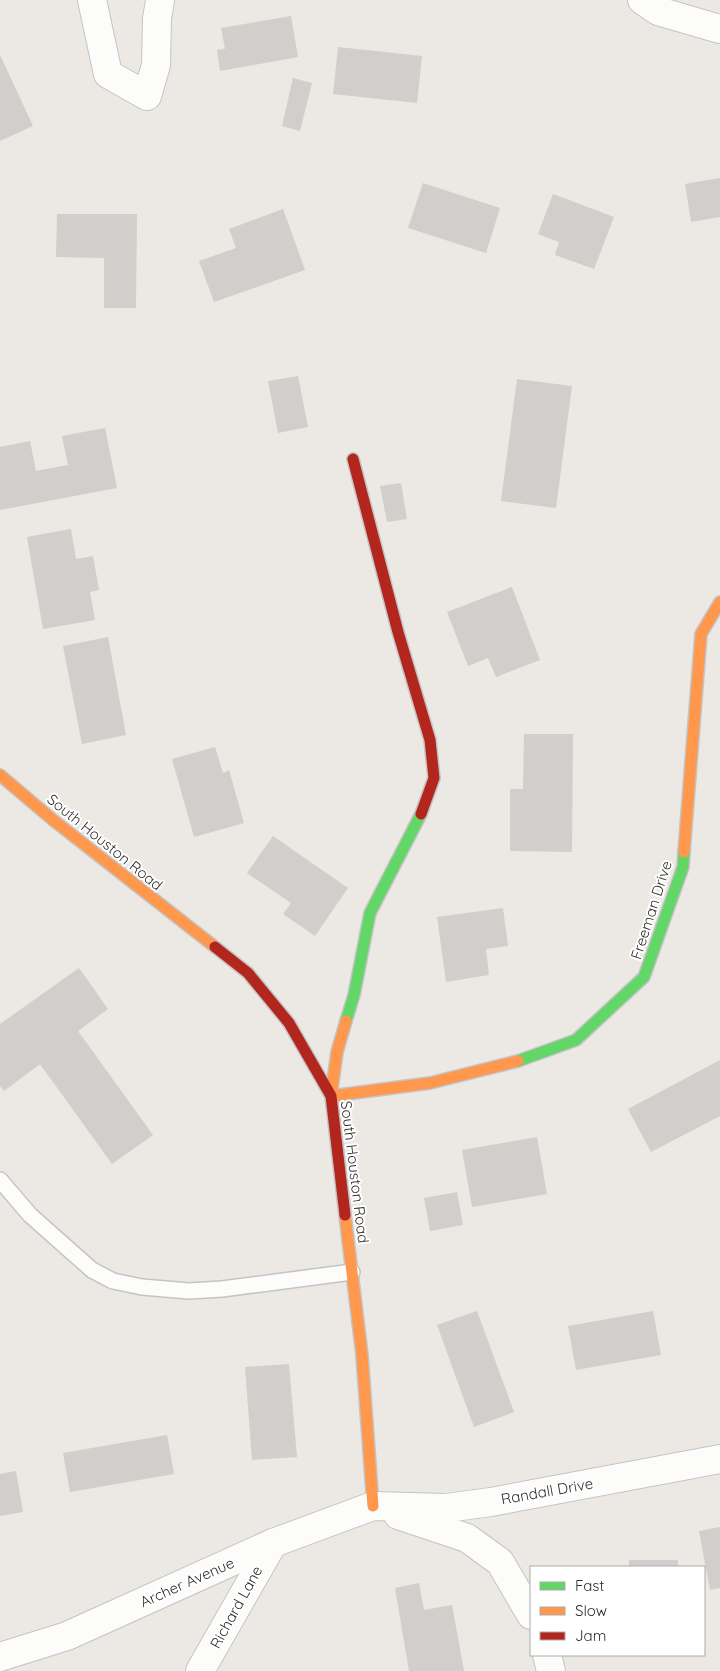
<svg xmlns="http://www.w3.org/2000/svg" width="720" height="1671" font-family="Quicksand,sans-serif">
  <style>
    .building { fill: #d1cecb }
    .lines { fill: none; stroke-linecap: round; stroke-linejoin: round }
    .lane-casing { stroke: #c5c4c5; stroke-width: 18 }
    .street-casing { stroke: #c5c4c5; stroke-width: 30 }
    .fast-casing { stroke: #c5c4c5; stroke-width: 14 }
    .slow-casing { stroke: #c5c4c5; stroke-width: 14 }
    .jam-casing { stroke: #c5c4c5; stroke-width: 14 }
    .lane { stroke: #fcfcfb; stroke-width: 15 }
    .street { stroke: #fcfcfb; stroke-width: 28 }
    .fast { stroke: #63d668; stroke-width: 11 }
    .slow { stroke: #ff974d; stroke-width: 11 }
    .jam { stroke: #b3261e; stroke-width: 11 }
    .labels { text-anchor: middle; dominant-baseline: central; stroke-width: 4; stroke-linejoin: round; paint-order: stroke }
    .street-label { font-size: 15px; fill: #2e2e2e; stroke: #fff }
  </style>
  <rect width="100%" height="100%" fill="#ece8e4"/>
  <g class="building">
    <path d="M291,16L298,57L220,71L217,50L225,49L221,28Z"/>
    <path d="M338,47L422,56L417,103L333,94Z"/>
    <path d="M0,55L33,126L0,141Z"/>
    <path d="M293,78L312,83L300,131L282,126Z"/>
    <path d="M720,178V217L691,222L685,184Z"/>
    <path d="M423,183L500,208L486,253L408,228Z"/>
    <path d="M553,194L614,217L594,269L555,255L559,242L538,234Z"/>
    <path d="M283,209L305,270L214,302L199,261L236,248L229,229Z"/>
    <path d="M57,214H137L136,308H104V258L56,257Z"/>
    <path d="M298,376L308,427L278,433L268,381Z"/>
    <path d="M517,379L572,386L556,508L501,501Z"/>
    <path d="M105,428L117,488L0,510V447L30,441L36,471L68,465L62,436Z"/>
    <path d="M401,483L407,519L387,522L380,486Z"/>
    <path d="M71,529L76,559L93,556L99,590L90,592L95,620L43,629L27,537Z"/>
    <path d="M512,587L540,660L496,677L488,658L468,666L447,612Z"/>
    <path d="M108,637L126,735L82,744L63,646Z"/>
    <path d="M524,734H573L572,852L510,851V789H523Z"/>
    <path d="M215,747L223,773L229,770L244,823L194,837L172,759Z"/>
    <path d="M273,836L348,888L315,936L283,914L291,903L247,873Z"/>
    <path d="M503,908L508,946L486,949L489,975L446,982L437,917Z"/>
    <path d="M79,968L108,1009L78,1031L153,1135L112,1164L40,1064L4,1091L0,1086V1024Z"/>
    <path d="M720,1060V1116L651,1152L628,1109Z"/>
    <path d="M537,1137L547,1194L472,1207L462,1150Z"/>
    <path d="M457,1192L463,1225L430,1231L424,1198Z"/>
    <path d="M477,1311L514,1412L474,1427L437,1325Z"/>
    <path d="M653,1311L661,1355L576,1370L568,1326Z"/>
    <path d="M289,1364L297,1457L252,1460L245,1367Z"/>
    <path d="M167,1435L174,1474L70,1492L63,1453Z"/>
    <path d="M16,1471L23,1512L0,1516V1474Z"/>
    <path d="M720,1527V1588L710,1590L699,1531Z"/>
    <rect x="629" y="1560" width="49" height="7"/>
    <path d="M419,1583L424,1610L452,1605L464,1671H409L395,1588Z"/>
  </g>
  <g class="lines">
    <g class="lane-casing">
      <path id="lane" d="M0,1180L30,1215L92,1270L113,1281L142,1287L189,1291L222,1289L352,1272"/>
    </g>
    <g class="street-casing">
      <g id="street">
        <path d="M92,0L108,74L147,96L156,65L157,19L160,0"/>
        <path d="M642,0L658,11L720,29"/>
        <path d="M398,1515L467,1538L500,1562L531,1615"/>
        <path d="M547,1655L551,1671"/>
        <path d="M0,1657L67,1636L273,1543L373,1506L446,1508L491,1502L720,1459"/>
        <path d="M200,1671L273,1543"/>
      </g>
    </g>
    <g class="fast-casing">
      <g id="fast">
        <path d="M346,1021L354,995L370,913L421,814"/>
        <path d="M518,1061L576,1040L644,977L683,867L684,852"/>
      </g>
    </g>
    <g class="slow-casing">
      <g id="slow">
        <path d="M0,775L53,820L215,947"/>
        <path d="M684,852L701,634L720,602"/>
        <path d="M346,1021L337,1052L331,1096L430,1083L518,1061"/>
        <path d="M345,1215L362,1355L373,1506"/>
      </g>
    </g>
    <g class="jam-casing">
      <g id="jam">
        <path d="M353,459L398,632L430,740L434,778L421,814"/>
        <path d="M215,947L248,973L289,1023L331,1096L345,1215"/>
      </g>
    </g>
    <use href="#lane" class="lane"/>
    <use href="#street" class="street"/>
    <use href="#fast" class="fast"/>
    <use href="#slow" class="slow"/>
    <use href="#jam" class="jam"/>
  </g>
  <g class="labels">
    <g class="street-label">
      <text transform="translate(105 842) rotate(39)">South Houston Road</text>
      <text transform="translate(651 910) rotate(-72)">Freeman Drive</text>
      <text transform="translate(355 1172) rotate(83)">South Houston Road</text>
      <text transform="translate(547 1491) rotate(-10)">Randall Drive</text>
      <text transform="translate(187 1582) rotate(-24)">Archer Avenue</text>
      <text transform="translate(236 1607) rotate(-61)">Richard Lane</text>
    </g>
  </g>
  <rect x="530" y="1566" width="175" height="90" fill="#ffffff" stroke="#ababab"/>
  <rect x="540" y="1582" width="25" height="8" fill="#63d668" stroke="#ababab"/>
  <text x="575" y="1591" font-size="15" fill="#2e2e2e">Fast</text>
  <rect x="540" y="1607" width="25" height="8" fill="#ff974d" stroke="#ababab"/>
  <text x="575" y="1616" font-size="15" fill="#2e2e2e">Slow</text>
  <rect x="540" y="1632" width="25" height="8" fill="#b3261e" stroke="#ababab"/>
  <text x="575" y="1641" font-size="15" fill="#2e2e2e">Jam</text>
</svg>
